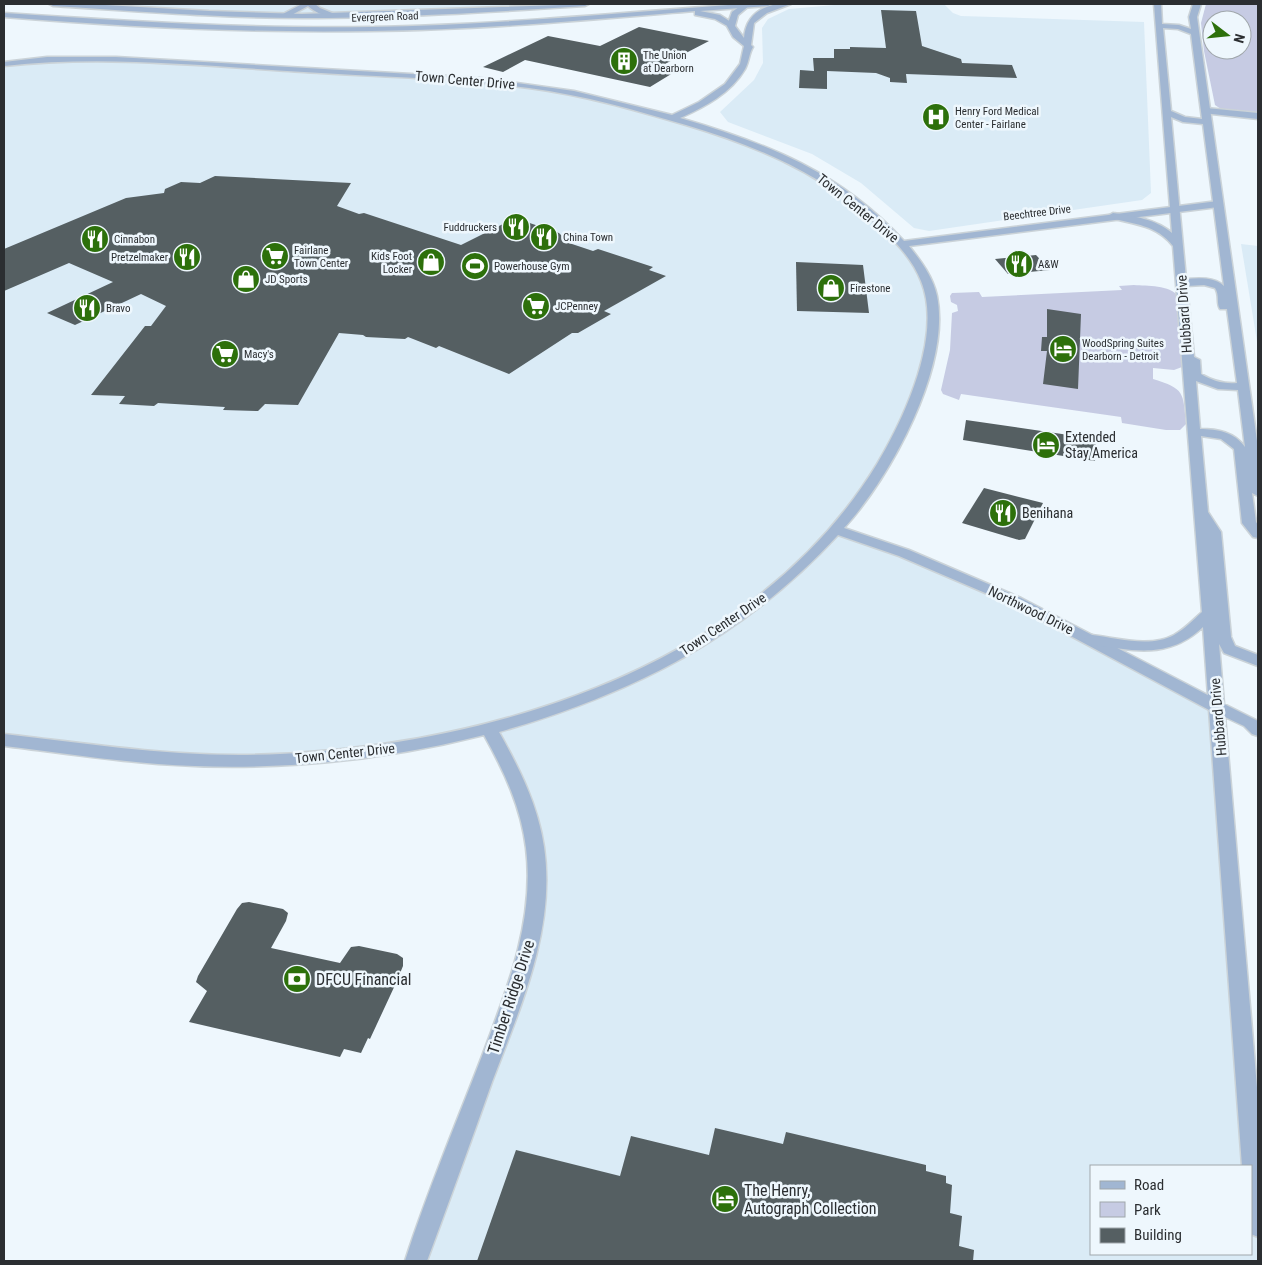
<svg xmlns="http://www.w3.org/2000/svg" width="1262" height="1265" font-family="'Roboto Condensed',sans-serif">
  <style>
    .built { fill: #daebf6; fill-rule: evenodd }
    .green { fill: #c6cbe3; fill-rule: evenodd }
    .building { fill: #555f62 }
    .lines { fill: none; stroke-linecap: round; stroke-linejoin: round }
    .minor-casing { stroke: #cbd3d8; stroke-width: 3 }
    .tertiary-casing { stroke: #cbd3d8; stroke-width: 3 }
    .minor { fill: #a1b6d2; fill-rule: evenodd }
    .tertiary { fill: #a1b6d2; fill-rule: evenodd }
    .labels { text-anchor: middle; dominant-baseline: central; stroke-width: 5; stroke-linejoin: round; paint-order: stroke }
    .far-street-label { font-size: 11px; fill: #2b2e31; stroke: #eef7fd }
    .far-poi-label { font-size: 11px; fill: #2b2e31; stroke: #eef7fd; text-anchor: start }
    .street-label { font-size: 14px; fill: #2b2e31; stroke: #eef7fd }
    .poi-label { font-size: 14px; fill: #2b2e31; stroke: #eef7fd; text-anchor: start }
    .near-poi-label { font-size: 16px; fill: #2b2e31; stroke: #eef7fd; text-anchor: start }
    .near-street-label { font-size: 16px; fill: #2b2e31; stroke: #eef7fd }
  </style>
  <rect width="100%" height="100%" fill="#eef7fd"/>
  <g class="built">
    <path d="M58,4H576L421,13L316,15Z"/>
    <path d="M846,4H944L953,13L961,16L1144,22L1151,193L1142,200L929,231L914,228L861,183L812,154L728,122L720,112L754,80L763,63L762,28L768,19L789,9Z"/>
    <path d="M74,58L456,78L578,94L734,137L836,186L914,258L934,312L913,409L837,529L964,577L1217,707L1258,1206V1261H416L526,959L533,837L489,729L429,743L223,760L70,748L4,740V64ZM1091,1166H1251V1254H1091Z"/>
    <path d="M1241,244L1258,246V348L1254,323Z"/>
  </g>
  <g class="green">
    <path d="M1206,4H1258V114L1224,111L1215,105L1204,51L1201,23ZM1212,20H1242V50H1212Z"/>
    <path d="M1134,285C1147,286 1170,285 1178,296L1182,367L1174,370L1153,368V379C1185,389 1183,392 1186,424L1180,430H1166L1122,423L1121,417L961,394L959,400L943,394L941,390L950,350L952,313L958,311L957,305L951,302L950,296L952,293L979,292L982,297L1122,290L1119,286Z"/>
  </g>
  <g class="building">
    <path d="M881,10L916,11L922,46L961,59L962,63L1012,65L1017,78L906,74L907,83L890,82V78L876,73L827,71V89L799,88L800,70L814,71L813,58H834V49H850V47L886,48Z"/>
    <path d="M639,27L709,41L663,65L681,68L650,87L525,60L503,72L483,67L548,36L600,46Z"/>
    <path d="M215,176L351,183L337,206L359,214L364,213L461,245L515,218L559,233L569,243L593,251L598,249L653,267L649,270L666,276L604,311L611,314L578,333H572L509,374L439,346L436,348L408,337L405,339L366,337L363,335L339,333L298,405L265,404L258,411L223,410L225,407L158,403L154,406L119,404L125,396L91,395L145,326H151L166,306L141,294L75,325L47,313L113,282L69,263L4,291V249L126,198L164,193L165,189L181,182L200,183Z"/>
    <path d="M1036,255L1050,270L1008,274L995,259Z"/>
    <path d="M796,262L863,265L869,313L797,311Z"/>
    <path d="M1047,309L1081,314L1078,389L1043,384L1047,351H1041L1042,337H1047Z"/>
    <path d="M966,420L1096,439L1095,461L963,440Z"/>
    <path d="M984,488L1043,503L1025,539L1019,540L962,523Z"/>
    <path d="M249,902L283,909L288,913L286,921L271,948L340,963L351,947L359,946L397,954L403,958V966L396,983L370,1039L368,1038L361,1053L344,1049L340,1057L189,1022L207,991L196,982L198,976L237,909L242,903Z"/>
    <path d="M715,1128L783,1144L786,1132L926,1165V1171L946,1176V1183L952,1185L950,1213L962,1216L959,1246L974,1250L973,1261H477L516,1150L620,1176L631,1136L709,1155Z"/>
  </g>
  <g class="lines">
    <g class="minor-casing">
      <g id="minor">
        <path d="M302,4H315L320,8L337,15C329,19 314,12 308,6L288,17L281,15Z"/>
        <path d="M743,4L750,5L738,15L735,26L744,38C746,13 766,2 791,4L767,13L754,23L751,45L753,47C749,53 749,62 745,69C731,93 705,107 680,118C769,144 840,172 904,241L1218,201L1223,204L1218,207L909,246C921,261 933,277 937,296C951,366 891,477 844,528L909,550L1021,598L1223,703L1225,707L1223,711L1217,713L1211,711L1011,604L899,556L838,535C742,639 633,693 499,732C519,768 538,805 544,847C556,929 520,1008 492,1082C471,1142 449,1201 427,1261H405C427,1192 456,1124 482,1056C507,990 535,920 526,848C521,807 504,771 484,735C378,762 268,772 158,764C106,760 55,752 4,746V734C82,743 160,755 239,755C471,753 749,674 877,464C905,417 943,335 921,281C911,255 888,234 867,216C814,170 753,145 686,125C635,110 583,95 529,88C455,78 379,77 304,72C204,66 104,55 4,66V62L47,57H116L481,78L574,91L672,115L699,102L725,84L740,64L744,46L733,37L727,26L732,12Z"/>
        <path d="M1206,108L1258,113V119L1203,113L1202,111Z"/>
      </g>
    </g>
    <g class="tertiary-casing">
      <g id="tertiary">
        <path d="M49,4H88L209,11L302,14L589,4L585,6C491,12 396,18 302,18C219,18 136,11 53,6Z"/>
        <path d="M741,4H772L768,6L700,11L720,15L734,24L735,26L731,28L715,19L695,15V11C587,20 479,30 371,31C248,33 126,27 4,17V13C126,21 248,29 371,27C495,25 618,13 741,4Z"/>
        <path d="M1154,4H1161L1162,24L1179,25L1191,29L1189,17L1193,4H1201L1197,17L1258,448V496L1252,493L1256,522L1258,525V538L1253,537L1242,523L1234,449L1221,439L1201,436L1208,512L1221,532L1231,637L1235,646L1258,655V666L1224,653L1219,644L1224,704L1258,721V736L1252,734L1244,726L1225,717L1258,1099V1237L1251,1234V1166H1242L1203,627C1168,660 1134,650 1092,645L1087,644L1084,640L1087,636L1092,635C1118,638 1150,648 1174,635C1185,629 1193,620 1202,612L1173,246C1157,225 1134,224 1110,218L1108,216L1113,213C1133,216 1156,219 1172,233ZM1163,28L1178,29L1191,34L1202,119L1185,117L1171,111ZM1171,117L1183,122L1203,124L1224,286C1214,277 1199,278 1186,279ZM1204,285L1215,288C1220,295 1216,303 1220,309H1227L1237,383C1223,384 1213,381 1201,374L1200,360L1194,357L1187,286ZM1196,381L1218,389L1238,390L1245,447C1234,432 1218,429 1200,429Z"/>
      </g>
    </g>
    <use href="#minor" class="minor"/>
    <use href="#tertiary" class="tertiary"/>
  </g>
  <defs>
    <g id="building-disc" transform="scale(1.4375)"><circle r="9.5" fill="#2d700b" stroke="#eef7fd"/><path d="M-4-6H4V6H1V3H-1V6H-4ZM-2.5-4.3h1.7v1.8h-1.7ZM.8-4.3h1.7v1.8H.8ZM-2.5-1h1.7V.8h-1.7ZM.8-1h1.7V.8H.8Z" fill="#fff"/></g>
    <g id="hospital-disc" transform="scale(1.4375)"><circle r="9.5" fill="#2d700b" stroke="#eef7fd"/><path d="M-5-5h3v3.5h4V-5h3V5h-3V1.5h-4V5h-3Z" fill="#fff"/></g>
    <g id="restaurant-disc" transform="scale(1.4375)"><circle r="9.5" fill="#2d700b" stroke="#eef7fd"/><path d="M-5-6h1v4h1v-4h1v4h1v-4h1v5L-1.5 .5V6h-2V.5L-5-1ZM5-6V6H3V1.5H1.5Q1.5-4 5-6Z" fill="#fff"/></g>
    <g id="supermarket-disc" transform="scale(1.4375)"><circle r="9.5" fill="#2d700b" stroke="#eef7fd"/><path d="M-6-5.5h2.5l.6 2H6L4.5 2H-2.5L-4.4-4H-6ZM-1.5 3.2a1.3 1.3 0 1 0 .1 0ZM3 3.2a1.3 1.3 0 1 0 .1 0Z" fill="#fff"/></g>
    <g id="shop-disc" transform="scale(1.4375)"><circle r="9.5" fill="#2d700b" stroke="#eef7fd"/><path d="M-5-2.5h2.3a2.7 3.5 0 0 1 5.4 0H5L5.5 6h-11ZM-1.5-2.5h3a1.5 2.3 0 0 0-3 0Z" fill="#fff"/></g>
    <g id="stadium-disc" transform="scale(1.4375)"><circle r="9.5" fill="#2d700b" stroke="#eef7fd"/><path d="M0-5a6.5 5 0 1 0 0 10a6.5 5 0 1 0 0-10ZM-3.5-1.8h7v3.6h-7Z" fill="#fff"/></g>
    <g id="hotel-disc" transform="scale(1.4375)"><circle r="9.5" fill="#2d700b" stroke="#eef7fd"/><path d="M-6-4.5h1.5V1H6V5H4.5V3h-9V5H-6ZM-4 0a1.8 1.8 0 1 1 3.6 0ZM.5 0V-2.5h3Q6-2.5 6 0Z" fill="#fff"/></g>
    <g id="bank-disc" transform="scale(1.4375)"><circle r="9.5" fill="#2d700b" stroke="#eef7fd"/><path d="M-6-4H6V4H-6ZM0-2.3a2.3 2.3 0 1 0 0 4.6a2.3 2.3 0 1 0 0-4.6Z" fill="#fff"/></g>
  </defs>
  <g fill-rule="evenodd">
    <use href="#building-disc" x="624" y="61"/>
    <use href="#hospital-disc" x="936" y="117"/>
    <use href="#restaurant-disc" x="516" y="227"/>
    <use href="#restaurant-disc" x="544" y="237"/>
    <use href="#restaurant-disc" x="95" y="239"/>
    <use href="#supermarket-disc" x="275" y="256"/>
    <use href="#restaurant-disc" x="187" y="257"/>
    <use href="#shop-disc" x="431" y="262"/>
    <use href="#restaurant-disc" x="1019" y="264"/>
    <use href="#stadium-disc" x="475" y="266"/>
    <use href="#shop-disc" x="246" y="279"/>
    <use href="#shop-disc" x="831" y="288"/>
    <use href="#supermarket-disc" x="536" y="306"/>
    <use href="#restaurant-disc" x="87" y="308"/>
    <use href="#hotel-disc" x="1063" y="349"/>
    <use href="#supermarket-disc" x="225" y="354"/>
    <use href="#hotel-disc" x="1046" y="445"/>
    <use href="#restaurant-disc" x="1003" y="513"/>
    <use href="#bank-disc" x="297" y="979"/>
    <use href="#hotel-disc" x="725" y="1199"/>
  </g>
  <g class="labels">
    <g class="far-street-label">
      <text transform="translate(385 17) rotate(-2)">Evergreen Road</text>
      <text transform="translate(1037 213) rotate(-7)">Beechtree Drive</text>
    </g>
    <g class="far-poi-label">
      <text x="643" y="55">The Union<tspan x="643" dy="13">at Dearborn</tspan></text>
      <text x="955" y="111">Henry Ford Medical<tspan x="955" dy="13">Center - Fairlane</tspan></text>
      <text x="497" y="227" text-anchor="end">Fuddruckers</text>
      <text x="563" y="237">China Town</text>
      <text x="114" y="239">Cinnabon</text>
      <text x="294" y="250">Fairlane<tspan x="294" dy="13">Town Center</tspan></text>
      <text x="412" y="256" text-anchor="end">Kids Foot<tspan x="412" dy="13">Locker</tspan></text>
      <text x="168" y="257" text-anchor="end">Pretzelmaker</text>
      <text x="1038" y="264">A&amp;W</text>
      <text x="494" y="266">Powerhouse Gym</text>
      <text x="265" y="279">JD Sports</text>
      <text x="850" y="288">Firestone</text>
      <text x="555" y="306">JCPenney</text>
      <text x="106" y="308">Bravo</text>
      <text x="1082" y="343">WoodSpring Suites<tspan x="1082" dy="13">Dearborn - Detroit</tspan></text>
      <text x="244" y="354">Macy's</text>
    </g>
    <g class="street-label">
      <text transform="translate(465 80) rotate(5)">Town Center Drive</text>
      <text transform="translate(858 208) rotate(39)">Town Center Drive</text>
      <text transform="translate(1184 314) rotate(-94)">Hubbard Drive</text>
      <text transform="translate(1031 610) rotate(26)">Northwood Drive</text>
      <text transform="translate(723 624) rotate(-34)">Town Center Drive</text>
      <text transform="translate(1218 717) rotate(-95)">Hubbard Drive</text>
      <text transform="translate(345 753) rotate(-6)">Town Center Drive</text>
    </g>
    <g class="poi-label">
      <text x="1065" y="437">Extended<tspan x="1065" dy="16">Stay America</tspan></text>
      <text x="1022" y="513">Benihana</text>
    </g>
    <g class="near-poi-label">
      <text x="316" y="979">DFCU Financial</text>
      <text x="744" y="1190">The Henry,<tspan x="744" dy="18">Autograph Collection</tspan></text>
    </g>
    <g class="near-street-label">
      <text transform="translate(511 997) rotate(-72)">Timber Ridge Drive</text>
    </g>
  </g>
  <rect width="1262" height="1265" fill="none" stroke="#2b2e31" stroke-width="10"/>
  <rect x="1090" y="1165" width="162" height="90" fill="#eef7fd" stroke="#a0a7ab"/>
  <rect x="1100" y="1181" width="25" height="8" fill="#a1b6d2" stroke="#a0a7ab"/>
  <text x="1134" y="1190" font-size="15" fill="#2b2e31">Road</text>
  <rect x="1100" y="1202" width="25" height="15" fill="#c6cbe3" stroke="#a0a7ab"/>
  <text x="1134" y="1215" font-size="15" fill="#2b2e31">Park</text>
  <rect x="1100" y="1228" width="25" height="15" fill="#555f62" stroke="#a0a7ab"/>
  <text x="1134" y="1240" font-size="15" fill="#2b2e31">Building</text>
  <g transform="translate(1227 35) rotate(106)"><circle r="24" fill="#eef7fd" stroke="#a0a7ab"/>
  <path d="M0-4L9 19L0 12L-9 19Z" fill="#2d700b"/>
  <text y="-8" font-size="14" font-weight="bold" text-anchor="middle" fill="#2b2e31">N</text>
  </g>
</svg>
